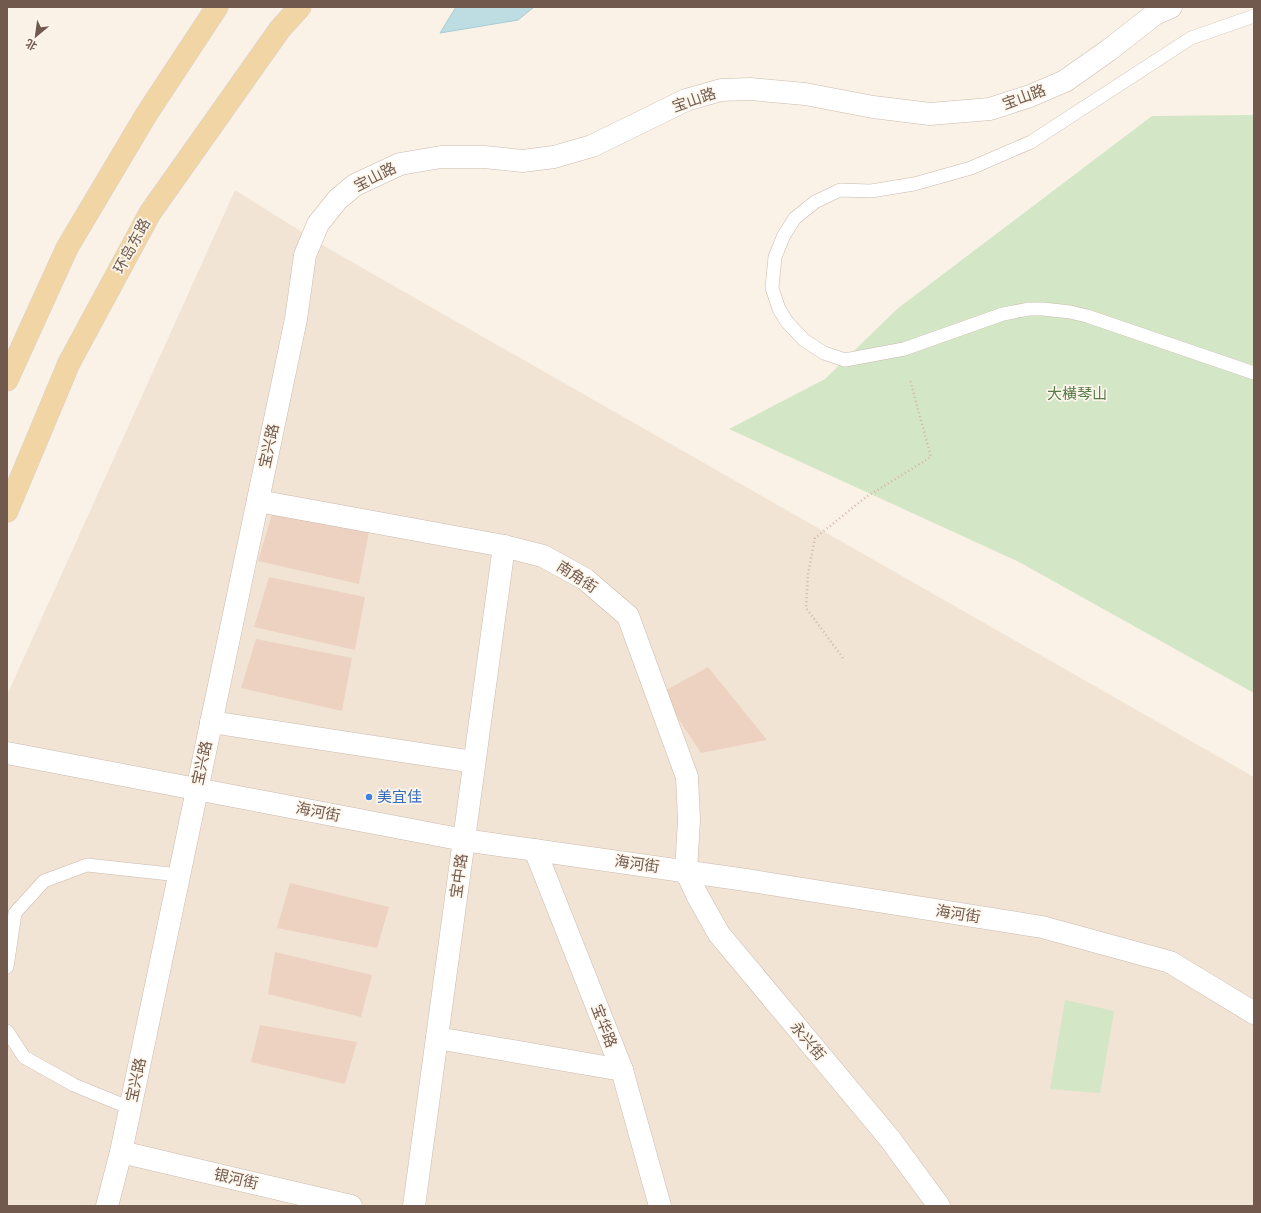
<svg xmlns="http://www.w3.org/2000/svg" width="1261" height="1213" font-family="Jost,'Noto Sans SC',sans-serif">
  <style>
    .residential { fill: #f1e4d5 }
    .green { fill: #d3e6c6 }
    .water { fill: #bddde2; stroke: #a4ccd3 }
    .building { fill: #edd2c1 }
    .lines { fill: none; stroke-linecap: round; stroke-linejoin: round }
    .service-casing { stroke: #cbbaad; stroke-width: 14 }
    .minor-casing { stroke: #cbbaad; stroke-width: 23 }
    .primary-casing { stroke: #d7d1cd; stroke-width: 23 }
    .path { stroke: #d2b5a4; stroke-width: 2.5; stroke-dasharray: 1 3; stroke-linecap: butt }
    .service { stroke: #fff; stroke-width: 13 }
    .minor { stroke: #fff; stroke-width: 22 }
    .primary { stroke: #f2d5a5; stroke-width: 22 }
    .shop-dot { fill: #3f7fe0; stroke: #fdf6ec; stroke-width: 1.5 }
    .labels { text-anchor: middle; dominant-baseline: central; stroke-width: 3.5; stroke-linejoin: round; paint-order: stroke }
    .street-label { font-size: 15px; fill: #715a4d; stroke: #fdf6ec }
    .park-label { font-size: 15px; fill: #587b4a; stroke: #fdf6ec }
    .shop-label { font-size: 15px; fill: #366cbe; stroke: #fdf6ec; text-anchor: start }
  </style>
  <rect width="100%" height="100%" fill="#faf2e6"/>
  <path class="residential" d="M235,190L331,250L1254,777V1206H7V695Z"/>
  <g class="green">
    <path d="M1254,115V693L1019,562L729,429L825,379L897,309L1152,116Z"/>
    <path d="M1065,1000L1114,1011L1100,1093L1050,1089Z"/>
  </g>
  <path class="water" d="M456,7H534L518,20L440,33Z"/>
  <g class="building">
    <path d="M273,511L369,531L359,584L258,561Z"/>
    <path d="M269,577L365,597L355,650L254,627Z"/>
    <path d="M256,639L352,658L342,711L241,688Z"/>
    <path d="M708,667L767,740L701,753L661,693Z"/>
    <path d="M290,883L389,907L377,948L277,928Z"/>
    <path d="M275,952L372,975L361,1017L268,994Z"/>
    <path d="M260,1025L357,1042L345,1084L251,1062Z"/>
  </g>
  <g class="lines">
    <g class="service-casing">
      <g id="service">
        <path d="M1254,16L1191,38L1031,142L971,168L914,184L871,191L840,190L815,202L795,218L784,235L775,257L772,288L779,309L787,322L804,340L824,353L845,360L904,349L1003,314L1029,309H1043L1070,312L1087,316L1254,373"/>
        <path d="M7,967L15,913L44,881L87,865L179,875"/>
        <path d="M7,1031L24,1057L74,1085L130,1108"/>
      </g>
    </g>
    <g class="minor-casing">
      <g id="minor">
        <path d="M258,501L504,546L543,556L585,579L628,616L687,777L689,820L686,871L697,895L719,934L890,1139L939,1206"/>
        <path d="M211,722L474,762"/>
        <path d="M7,753L464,840L746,880L1042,927L1170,962L1254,1013"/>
        <path d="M535,850L622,1070L660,1206"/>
        <path d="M437,1038L622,1070"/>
        <path d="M121,1152L351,1206"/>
        <path d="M107,1206L121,1152L296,319L305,255L318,224L338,199L355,185L400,164L441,157H484L523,161L554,157L592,146L686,100L721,90L750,89L805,94L873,107L930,114L990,109L1030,96L1065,81L1109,50L1155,14L1171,7"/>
        <path d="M414,1206L504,546"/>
      </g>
    </g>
    <g class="primary-casing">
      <g id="primary">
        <path d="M7,380L67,248L146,115L217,7"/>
        <path d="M7,511L69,363L150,213L280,29L300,7"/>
      </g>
    </g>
    <path class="path" d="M843,658L806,608L808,574L815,538L866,497L931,457L910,380"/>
    <use href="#service" class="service"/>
    <use href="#minor" class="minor"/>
    <use href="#primary" class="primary"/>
  </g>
  <circle class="shop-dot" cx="369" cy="797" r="4"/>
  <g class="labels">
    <g class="street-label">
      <text transform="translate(1024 97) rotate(-20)">宝山路</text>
      <text transform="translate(694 100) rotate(-19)">宝山路</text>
      <text transform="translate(375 177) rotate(-27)">宝山路</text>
      <text transform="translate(132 246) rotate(-62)">环岛东路</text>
      <text transform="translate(269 446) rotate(-78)">宝兴路</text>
      <text transform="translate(577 577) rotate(33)">南角街</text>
      <text transform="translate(202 763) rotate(-78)">宝兴路</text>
      <text transform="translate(318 812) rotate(11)">海河街</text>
      <text transform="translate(637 864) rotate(8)">海河街</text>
      <text transform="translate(459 876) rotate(-82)">宝中路</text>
      <text transform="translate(958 914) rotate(9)">海河街</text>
      <text transform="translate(604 1026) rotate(69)">宝华路</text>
      <text transform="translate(808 1041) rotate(50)">永兴街</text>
      <text transform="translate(136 1080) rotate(-78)">宝兴路</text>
      <text transform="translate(236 1179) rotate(13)">银河街</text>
    </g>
    <g class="park-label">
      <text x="1077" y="394">大橫琴山</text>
    </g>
    <g class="shop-label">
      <text x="377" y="797">美宜佳</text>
    </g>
  </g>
  <rect width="1261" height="1213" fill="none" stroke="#715a4d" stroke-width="16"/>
  <g transform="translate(36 36) rotate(209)" stroke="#fdf6ec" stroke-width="3" paint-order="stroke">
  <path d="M0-3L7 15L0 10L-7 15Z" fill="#715a4d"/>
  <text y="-6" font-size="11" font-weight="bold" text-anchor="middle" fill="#715a4d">北</text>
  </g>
</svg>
